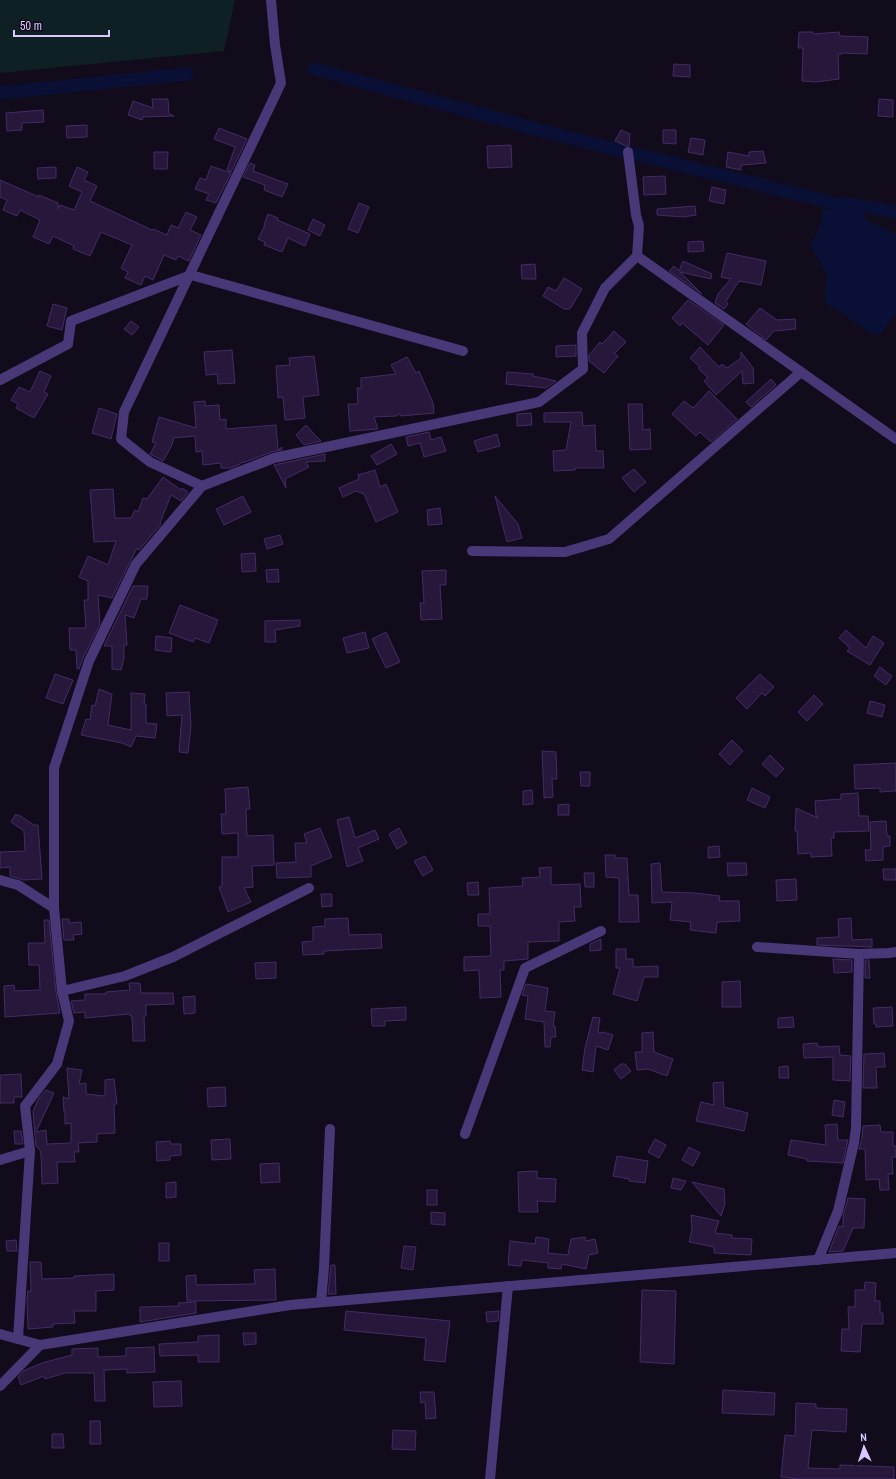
<svg xmlns="http://www.w3.org/2000/svg" width="896" height="1479" font-family="'Archivo Narrow',sans-serif">
  <style>
    .green { fill: #0f2024 }
    .water { fill: #0a1035 }
    .lines { fill: none; stroke-linecap: round; stroke-linejoin: round }
    .canal { stroke: #0a1035; stroke-width: 13 }
    .building { fill: #27183b; stroke: #432b66 }
    .minor { stroke: #483878; stroke-width: 10 }
  </style>
  <rect width="100%" height="100%" fill="#110b1b"/>
  <path class="green" d="M0,0H235L224,51L0,73Z"/>
  <path class="water" d="M822,209L859,210L871,222L896,234V314L882,332L878,335L871,333L825,302V286L827,275L818,258L810,246C817,233 823,224 822,209Z"/>
  <g class="lines">
    <g class="canal">
      <path d="M314,69L562,136L834,203L859,205L896,213"/>
      <path d="M0,93L187,74"/>
    </g>
  </g>
  <g class="building">
    <path d="M799,32H813V34L839,32L840,36L868,37L867,54L842,53V54H838L839,79L816,82L802,81L803,48H798Z"/>
    <path d="M674,64L690,65V77L673,76Z"/>
    <path d="M152,99H168L169,114L174,116L143,117L142,120L128,115L133,101L153,108Z"/>
    <path d="M879,99L893,100V117L878,116Z"/>
    <path d="M43,110L44,122L22,123V130L7,131L6,113Z"/>
    <path d="M87,125V137L67,138L66,126Z"/>
    <path d="M219,128L247,139L231,172L227,170L235,147L214,139Z"/>
    <path d="M621,130L630,134L629,146H626L615,141Z"/>
    <path d="M663,130H676V144L663,143Z"/>
    <path d="M691,138L705,140L703,155L688,152Z"/>
    <path d="M511,145L512,167L488,168L487,146Z"/>
    <path d="M763,151L766,163L741,165V170L726,167L728,152L749,156V152Z"/>
    <path d="M154,152H168L167,169H154Z"/>
    <path d="M250,163L255,165L253,171L288,184L282,197L264,190L265,185L243,177Z"/>
    <path d="M211,166L231,173L216,203L206,200L209,194L195,189L200,178L206,180Z"/>
    <path d="M56,167V178L38,179L37,168Z"/>
    <path d="M77,167L88,172L84,180L97,186L90,201L152,230L153,229L167,235L171,225L178,228L186,212L197,217L190,230L201,235L189,261L178,256L176,260L164,255L153,280L145,276L141,285L125,278L128,272L121,268L132,245L101,232L90,256L73,249L74,246L53,236L49,244L33,237L40,220L20,210L17,216L3,210L7,200L0,197V180L39,197V195L58,203V209L60,205L74,210L82,192L69,186Z"/>
    <path d="M665,176L666,194L644,195L643,177Z"/>
    <path d="M712,187L726,190L724,204L709,201Z"/>
    <path d="M359,203L369,207L358,233L348,229Z"/>
    <path d="M695,206L696,215L683,217L657,215V209Z"/>
    <path d="M268,214L278,218L277,220L310,234L305,246L288,238L282,252L264,245L265,242L258,239L265,225H264Z"/>
    <path d="M313,219L325,225L320,236L308,230Z"/>
    <path d="M703,241L704,251L688,252V242Z"/>
    <path d="M727,253L766,261L761,285L739,281L726,301L728,304L724,309L715,303L718,294L731,279L721,277Z"/>
    <path d="M683,261L712,274L711,279L680,272L702,294L669,271L674,266L679,271Z"/>
    <path d="M535,264L536,279H522L521,265Z"/>
    <path d="M564,278L582,289L570,309H564L543,296L548,287L556,291Z"/>
    <path d="M688,300L724,325L708,345L682,323L680,326L672,318Z"/>
    <path d="M53,304L67,308L62,330L47,326Z"/>
    <path d="M760,308L777,320L795,319L796,329L774,331L766,340L746,324Z"/>
    <path d="M131,321L139,327L132,335L124,329Z"/>
    <path d="M614,331L626,342L614,354L618,356L604,373L589,361V355L600,342L602,344Z"/>
    <path d="M576,345V356L556,357V346Z"/>
    <path d="M700,347L719,367L722,364L727,368L741,358V352L753,368L754,383L743,384L742,371L716,395L704,381L708,378L698,368L700,367L690,358Z"/>
    <path d="M232,350L235,383L218,384L217,374L206,375L204,352Z"/>
    <path d="M314,356L319,395L303,397L305,418L285,420L283,397L278,398L276,366L290,365L289,358Z"/>
    <path d="M407,357L416,373L419,371L433,403L434,413L401,416L400,414L396,416L374,417L378,429L350,431L348,404H358L357,388H361V378L396,374L391,365Z"/>
    <path d="M40,371L51,376L44,392L48,394L34,418L16,408L18,404L11,400L19,387L30,392Z"/>
    <path d="M507,372L533,374V376L556,381L546,388L506,384Z"/>
    <path d="M771,379L776,385L751,407L746,402Z"/>
    <path d="M709,391L737,419L711,442L700,432L696,436L672,414L684,401L693,408Z"/>
    <path d="M205,401V406L219,405L220,420L226,419V429L276,425L278,450L282,447V450L272,452L245,462L240,463V464L231,468H221V463L203,465L202,451L196,452L195,436L174,438L171,447L163,461L150,454L156,443L152,442L159,417L196,428L194,402Z"/>
    <path d="M628,404H642L643,430L650,429L651,449L630,450Z"/>
    <path d="M99,408L117,414L111,439L92,433Z"/>
    <path d="M582,412L583,426L595,425L596,451H603L604,468H575V470L554,471L553,451L566,450L571,422H544V413Z"/>
    <path d="M531,413L532,425L517,426V414Z"/>
    <path d="M306,425L314,434L321,441L304,445L296,435Z"/>
    <path d="M429,432L431,440L441,437L446,451L424,457L420,443L408,446L406,437Z"/>
    <path d="M497,434L500,446L478,452L474,441Z"/>
    <path d="M391,444L397,454L377,465L371,456Z"/>
    <path d="M325,454V461L306,462L309,467L285,479L286,488L274,465Z"/>
    <path d="M634,469L646,482L634,492L622,478Z"/>
    <path d="M375,470L380,487L386,484L398,512L376,522L364,494L356,491L343,497L339,488L359,479L358,475Z"/>
    <path d="M163,477L181,490L182,488L188,492L181,501L171,495L160,523L161,524L139,550L137,548L112,598L98,595L100,624L83,658L79,669H77L76,650H70L69,628H86L84,600H88V581L79,577L88,556L108,565L116,541L94,542L90,490L113,489L115,518H131L135,510L138,512L143,498L147,499Z"/>
    <path d="M243,496L251,512L224,525L216,509Z"/>
    <path d="M495,496L518,524L522,538L507,542Z"/>
    <path d="M440,508L442,524L428,525L427,510Z"/>
    <path d="M280,535L283,544L267,549L264,539Z"/>
    <path d="M255,553L256,571L242,572L241,554Z"/>
    <path d="M278,569L279,582H267L266,570Z"/>
    <path d="M446,570V585H440L442,619L421,620L420,603H424L422,571Z"/>
    <path d="M133,586H148L147,599H141L134,618L125,615L127,645H124V658L121,670L112,669V646H104Z"/>
    <path d="M180,605L218,620L209,643L195,638L193,642L169,633Z"/>
    <path d="M300,620V626L275,630L276,642H265V621Z"/>
    <path d="M846,630L866,648L873,636L884,643L870,665L847,651L850,648L839,638Z"/>
    <path d="M365,632L369,648L347,653L343,638Z"/>
    <path d="M386,632L400,662L386,668L372,639Z"/>
    <path d="M156,636L172,638L171,652L155,650Z"/>
    <path d="M880,667L892,676L886,685L874,676Z"/>
    <path d="M55,674L73,680L63,704L46,698Z"/>
    <path d="M760,674L774,687L765,696L762,693L747,709L736,698Z"/>
    <path d="M99,689L112,694L108,725L131,730V693L145,694L144,704H146V723L157,724L155,738L136,736L131,747L122,743L81,735L86,719L90,720L92,705L95,706Z"/>
    <path d="M189,692L191,726L188,753L179,752L182,715L167,716L166,693Z"/>
    <path d="M814,695L823,704L807,721L798,712Z"/>
    <path d="M870,701L885,705L882,717L867,713Z"/>
    <path d="M732,740L743,751L730,765L719,754Z"/>
    <path d="M542,751L556,752L557,779H552L553,797L544,798Z"/>
    <path d="M770,755L784,769L776,777L762,764Z"/>
    <path d="M896,763V791L880,792V788L855,789L854,765Z"/>
    <path d="M580,772H590V786H581Z"/>
    <path d="M248,787L250,809H246L247,836L273,835L274,865L252,866L253,887L244,888L251,902L228,912L219,887L222,886V857H238V833L222,834L221,814H226L225,789Z"/>
    <path d="M752,788L770,797L765,808L747,800Z"/>
    <path d="M532,790L533,804L523,805V791Z"/>
    <path d="M858,793L859,816H868L869,831L834,832V838H831L832,856L811,857V853L798,854L797,831H795L796,808L818,818L816,816L815,801L841,799V794Z"/>
    <path d="M569,804V815H558V805Z"/>
    <path d="M15,815H19L34,825H38L42,879L23,880L10,876V867L0,868V852L25,851L24,831L11,822Z"/>
    <path d="M349,817L355,838L375,830L379,839L358,848L363,861L347,867L337,820Z"/>
    <path d="M886,821L887,836H890V846L883,847V860L866,861L865,850H871L870,822Z"/>
    <path d="M320,828L332,857L311,866V877L277,878L276,863L296,862L295,843H307L304,834Z"/>
    <path d="M399,828L407,843L397,849L389,834Z"/>
    <path d="M719,846L720,857L708,858V847Z"/>
    <path d="M605,855H615V858H627L629,895H638L639,922H619V878L606,877Z"/>
    <path d="M425,856L433,870L423,876L414,861Z"/>
    <path d="M660,863L662,892L694,893L720,896L719,901H739L740,921L717,922L716,933L690,930L691,922L670,920L672,902L652,903L651,864Z"/>
    <path d="M727,863H746L747,875L728,876Z"/>
    <path d="M551,867V885L580,884L581,907H574L575,921L559,922V941L528,942V959L504,961V970H500L501,997L480,998L479,970L464,971V957L491,956L490,926H478V914H490L489,888L523,886L522,878L540,877L539,868Z"/>
    <path d="M883,869H896V880H884Z"/>
    <path d="M584,873H594V887H585Z"/>
    <path d="M796,879L797,900L777,901L776,880Z"/>
    <path d="M478,882L479,895H468L467,883Z"/>
    <path d="M321,894H332V906L322,907Z"/>
    <path d="M348,918L349,935L381,934L382,948L324,951V954L303,955L302,942L313,941V927L325,926V919Z"/>
    <path d="M851,918L852,940L872,939V947L817,945V938L839,937L838,919Z"/>
    <path d="M62,919H69V923L81,922L82,934L73,935L74,940H64Z"/>
    <path d="M44,920H49L56,992L60,1013L5,1017L4,986L14,985L15,991L40,990L39,965H29L28,943H45Z"/>
    <path d="M601,939V950L590,951V944Z"/>
    <path d="M616,949H626V959H633V967L658,966V977H644L637,1001L613,994L620,968H616Z"/>
    <path d="M833,959L852,960V972L834,973Z"/>
    <path d="M865,960H869L870,978H865Z"/>
    <path d="M276,962V978L256,979L255,963Z"/>
    <path d="M740,981L741,1007H722V982Z"/>
    <path d="M129,983H140L141,993H173L174,1004L146,1005V1016H144L145,1041H133L132,1016H130V1014L85,1018V1012L74,1013L71,1001L85,1000V994H106V992L130,990Z"/>
    <path d="M526,984L548,988L545,1011L555,1012L553,1026H555L556,1037H551L550,1047H545L544,1022L525,1019L528,996L522,995Z"/>
    <path d="M195,996V1013L184,1014L183,997Z"/>
    <path d="M406,1007V1020L385,1021V1026H372L371,1009Z"/>
    <path d="M892,1007L893,1026L876,1027V1024H874L873,1008Z"/>
    <path d="M593,1017L600,1018L598,1032L602,1033L603,1032L613,1035L608,1050L596,1046L593,1072L582,1070L585,1048Z"/>
    <path d="M793,1017L794,1027L778,1028V1018Z"/>
    <path d="M653,1032L654,1052L673,1059L667,1076L648,1069L637,1070L635,1052H642V1033Z"/>
    <path d="M817,1043L818,1047L839,1046L840,1055L851,1056L850,1081L833,1080V1057L804,1058L803,1044Z"/>
    <path d="M884,1053L885,1067H876L877,1088H863L864,1054Z"/>
    <path d="M621,1064H625L631,1071L621,1079L614,1070Z"/>
    <path d="M788,1066L789,1078H779V1067Z"/>
    <path d="M67,1068L82,1070L79,1084L86,1083V1094L105,1096V1080L114,1079L117,1104H114L115,1133L97,1134V1142L78,1143L79,1152H74L75,1162H57L58,1183L42,1184L41,1154L40,1150L36,1146L33,1111L39,1098L46,1090L54,1093L36,1132L46,1130L47,1144L71,1143V1123L65,1124V1112H64L63,1097L69,1099Z"/>
    <path d="M21,1074L22,1097H14V1103H0V1075Z"/>
    <path d="M723,1082L724,1107L748,1113L744,1131L696,1121L701,1102L714,1105L713,1083Z"/>
    <path d="M225,1087L226,1106L208,1107L207,1088Z"/>
    <path d="M834,1100L845,1102L843,1117L832,1115Z"/>
    <path d="M837,1124L838,1140H848L843,1163L807,1161V1159L788,1155L791,1140L826,1145L825,1125Z"/>
    <path d="M880,1125L881,1132H893V1146H896V1157H892L893,1174H888L889,1190H880L879,1179L866,1180L865,1149H859L862,1139L863,1126Z"/>
    <path d="M14,1131H21L23,1144H15Z"/>
    <path d="M230,1139L231,1159L212,1160L211,1140Z"/>
    <path d="M655,1139L666,1145L659,1158L648,1152Z"/>
    <path d="M170,1141L171,1144H181V1155L170,1156V1160L157,1161L156,1142Z"/>
    <path d="M689,1147L700,1153L693,1166L682,1160Z"/>
    <path d="M617,1156L648,1161L645,1183L629,1181V1179L613,1176Z"/>
    <path d="M279,1163L280,1182L261,1183L260,1164Z"/>
    <path d="M537,1171V1178L556,1179L555,1202L537,1201L538,1212H519L518,1172Z"/>
    <path d="M673,1178L686,1181L681,1190L671,1188Z"/>
    <path d="M176,1182V1197L166,1198V1183Z"/>
    <path d="M692,1182L724,1189L725,1204L721,1216Z"/>
    <rect x="427" y="1190" width="10" height="15"/>
    <path d="M848,1198L865,1199L864,1228H853L843,1251L829,1252L839,1226L843,1227V1216Z"/>
    <path d="M431,1212L445,1213V1225L431,1224Z"/>
    <path d="M691,1215L719,1221L715,1233L732,1235V1238L752,1239L751,1255L714,1253V1247L689,1242L692,1230Z"/>
    <path d="M536,1237L549,1239L548,1253L568,1255L571,1239L585,1237L586,1241L595,1239L598,1253L589,1255L586,1269L562,1264L561,1269L548,1268V1263L522,1260L521,1266L508,1265L510,1241L535,1244Z"/>
    <path d="M16,1240L17,1251H7L6,1241Z"/>
    <rect x="159" y="1243" width="10" height="18"/>
    <path d="M404,1246L416,1247L413,1270L401,1268Z"/>
    <path d="M30,1262H41L42,1279L74,1278V1276L114,1274V1290L96,1291V1311H74L75,1323L53,1324V1327L28,1329L27,1301L28,1291H31Z"/>
    <path d="M331,1265H335L336,1294H328Z"/>
    <path d="M275,1269L276,1300L187,1301L186,1276L196,1275V1285L255,1284L254,1270Z"/>
    <path d="M865,1282L876,1283L875,1301H880V1313H883V1324H862L860,1352L841,1351L842,1329H849L848,1307H855V1290H864Z"/>
    <path d="M642,1290L676,1291L674,1364L640,1362Z"/>
    <path d="M196,1302V1313L140,1322V1307L179,1306L178,1303Z"/>
    <path d="M346,1311L450,1321L445,1362L424,1360L426,1338L344,1330Z"/>
    <path d="M499,1311L498,1321L487,1322L486,1312Z"/>
    <path d="M243,1333H256V1344L244,1345Z"/>
    <path d="M219,1335V1362H198V1355L160,1356L159,1344L198,1342V1336Z"/>
    <path d="M154,1347L155,1372L127,1373V1369L104,1370L105,1401H95L94,1373H65L45,1379L44,1376L21,1385L18,1377L23,1371L42,1363L72,1355V1349L98,1348V1357L126,1356V1348Z"/>
    <path d="M181,1381L182,1406L154,1407L153,1382Z"/>
    <path d="M723,1390L775,1393L774,1415L722,1413Z"/>
    <path d="M420,1392H434L436,1418L426,1419L425,1402L421,1403Z"/>
    <path d="M796,1403L816,1404V1408L847,1409L846,1432L812,1430L808,1468L840,1469V1465L894,1467V1479H799L781,1477L785,1435L795,1436Z"/>
    <path d="M90,1421H100L101,1444H90Z"/>
    <path d="M393,1430L416,1431L415,1450L392,1449Z"/>
    <path d="M52,1434H63L64,1448H52Z"/>
  </g>
  <g class="lines">
    <g class="minor">
      <path d="M271,0L275,45L281,83L124,412L121,439L150,462L202,486L274,458L539,402L583,369L582,333L605,288L637,256L639,226L636,215L628,152"/>
      <path d="M637,256L896,439"/>
      <path d="M0,380L68,344L71,321L191,275L463,351"/>
      <path d="M472,551L565,552L609,539L801,372"/>
      <path d="M0,880L18,885L54,908L62,991"/>
      <path d="M54,908V768L89,661L136,564L202,486"/>
      <path d="M757,947L859,954L889,953L896,952"/>
      <path d="M465,1134L525,968L601,931"/>
      <path d="M0,1160L30,1151L25,1106L57,1064L69,1021L62,991L125,976L173,957L309,888"/>
      <path d="M818,1260L838,1211L854,1143L856,1128L859,954"/>
      <path d="M321,1302L324,1268L330,1129"/>
      <path d="M0,1334L40,1345"/>
      <path d="M18,1339L30,1151"/>
      <path d="M0,1386L40,1345L290,1305L896,1253"/>
      <path d="M490,1479L508,1286"/>
    </g>
  </g>
  <g transform="translate(864 1447) rotate(357)" stroke="#110b1b" stroke-width="3" paint-order="stroke">
  <path d="M0-3L7 15L0 10L-7 15Z" fill="#d9c7fd"/>
  <text y="-6" font-size="11" font-weight="bold" text-anchor="middle" fill="#d9c7fd">N</text>
  </g>
  <path d="M14 30v6h95v-6" fill="none" stroke="#d9c7fd" stroke-width="2"/>
  <text x="20" y="30" font-size="12" fill="#d9c7fd" stroke="#110b1b" stroke-width="3" paint-order="stroke">50 m</text>
</svg>
